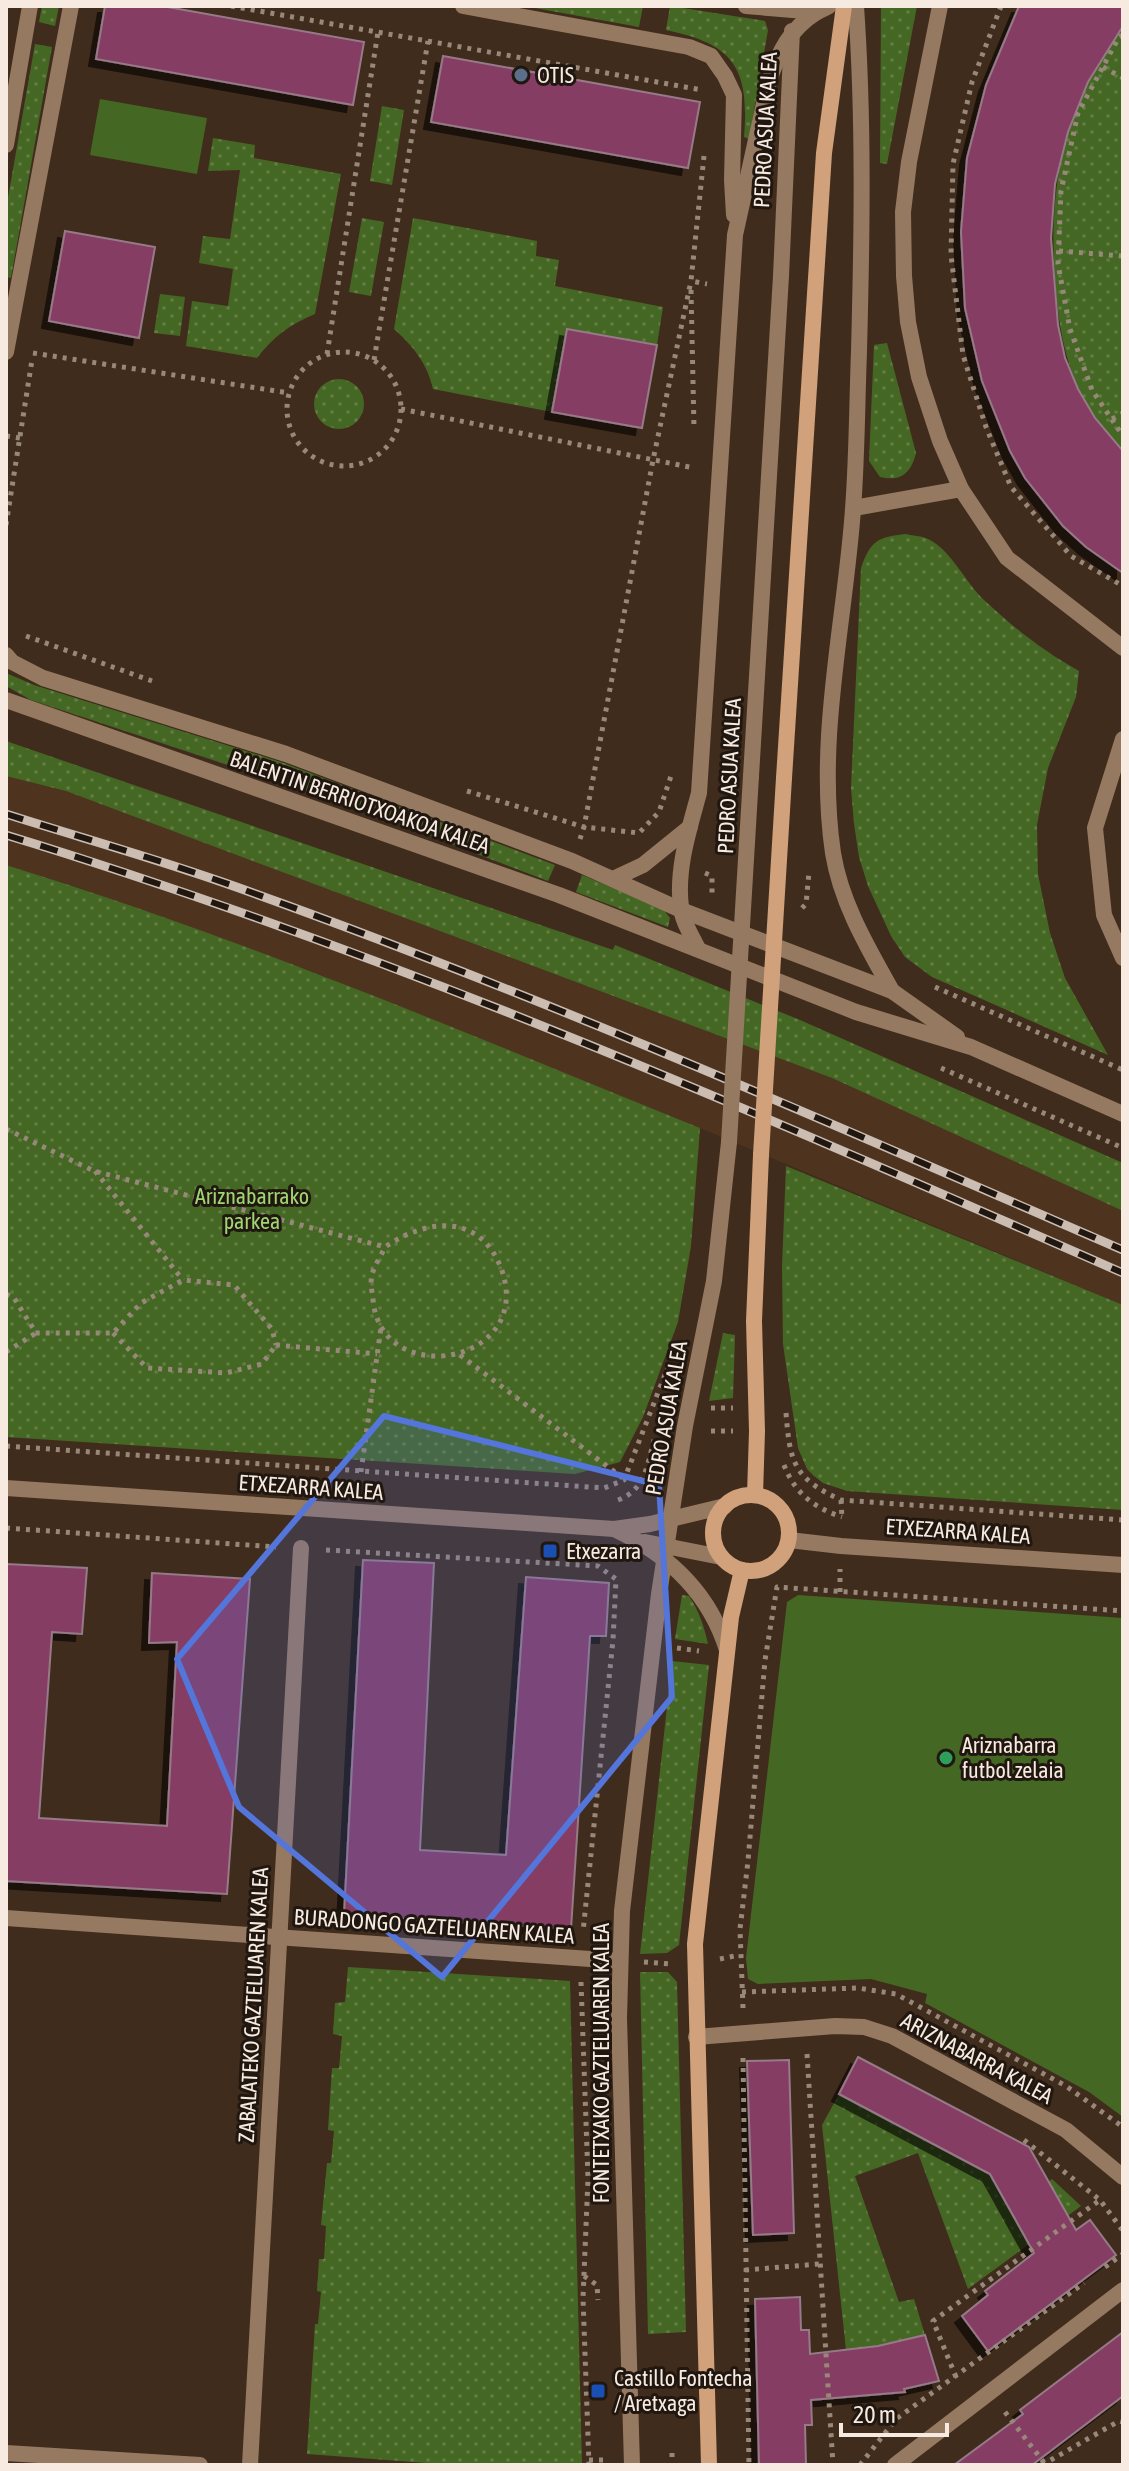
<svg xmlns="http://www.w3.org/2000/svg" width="1129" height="2471" font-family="'Asap Condensed',sans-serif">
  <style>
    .built { fill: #4e341f }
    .grass { fill: url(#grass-dots) }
    .pitch { fill: #456724 }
    .building { fill: #853c64; stroke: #967a87; stroke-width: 2; filter: url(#shadow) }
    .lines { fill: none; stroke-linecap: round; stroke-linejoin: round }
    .path { stroke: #98887a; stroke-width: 5; stroke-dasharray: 4 6; stroke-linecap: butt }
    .lane { stroke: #967961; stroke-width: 16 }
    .street { stroke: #967961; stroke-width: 16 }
    .secondary { stroke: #d0a17b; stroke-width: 16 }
    .rail-casing { stroke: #ccbdb2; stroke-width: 9 }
    .rail { stroke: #201710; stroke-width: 6; stroke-dasharray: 18; stroke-linecap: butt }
    .lane-bridge { stroke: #967961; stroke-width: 16 }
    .secondary-bridge { stroke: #d0a17b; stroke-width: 16 }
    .marked { fill: #5475da; fill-opacity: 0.2; stroke: #5475da; stroke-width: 6; stroke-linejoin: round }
    .service-dot { fill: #5c6f8a; stroke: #201710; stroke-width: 3 }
    .transit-dot { fill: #1a4fb4; stroke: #201710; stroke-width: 3 }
    .leisure-dot { fill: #2e9e5b; stroke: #201710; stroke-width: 3 }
    .labels { text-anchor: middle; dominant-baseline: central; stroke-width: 6; stroke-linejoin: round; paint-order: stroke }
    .poi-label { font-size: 22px; fill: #f7eae0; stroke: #201710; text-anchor: start }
    .street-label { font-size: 22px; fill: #f7eae0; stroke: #201710 }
    .park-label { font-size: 22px; fill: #a0d672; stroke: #201710 }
  </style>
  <defs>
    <pattern id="grass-dots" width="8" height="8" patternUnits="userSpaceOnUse" patternTransform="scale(2)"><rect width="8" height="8" fill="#456724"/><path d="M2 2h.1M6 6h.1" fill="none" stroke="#617d44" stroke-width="1.8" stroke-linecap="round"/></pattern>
    <filter id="shadow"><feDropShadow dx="-7" dy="7" stdDeviation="0" flood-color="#0009"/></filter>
  </defs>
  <rect width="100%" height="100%" fill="#402c1c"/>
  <path class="built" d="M6,776L66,791L832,1078L1123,1211V1305L700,1128L311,971L73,886L6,865Z"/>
  <g class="grass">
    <path d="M42,6H59L55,26L39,22Z"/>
    <path d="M524,6H643L639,27Z"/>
    <path d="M670,6L765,21L768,30L749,139L744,137C750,67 733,44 666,30Z"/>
    <path d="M881,6H917L887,164L880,163Z"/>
    <path d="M1123,26V451C1077,409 1061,352 1056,292C1047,194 1061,106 1123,26Z"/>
    <path d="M35,44L52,47L11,278L6,277V209Z"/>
    <path d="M382,106L404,110L392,185L370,181Z"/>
    <path d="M213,138L255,145L254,158L341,174L315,314C290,324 273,337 257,358L186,346L192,301L228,306L233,269L199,263L203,236L230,239L240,170L208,171Z"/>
    <path d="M362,218L384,222L371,296L349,292Z"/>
    <path d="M413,218L537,241L536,256L559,260L555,286L663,307L657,345L552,412L433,389C427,363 413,346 394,329Z"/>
    <path d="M160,294L185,297L180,336L154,333Z"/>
    <path d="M887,343L916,453C911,473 901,482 880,477L869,461L874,345Z"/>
    <circle cx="339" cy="404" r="25"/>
    <path d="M906,534C913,536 924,536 930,540C953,553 965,582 984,600C1014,628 1043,651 1079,671L1076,697L1048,768L1037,825L1038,874L1050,933L1065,978L1108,1055L932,977L905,957L891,936L868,886L859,857L854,824L851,788L861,568C871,540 878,537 906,534Z"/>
    <path d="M6,673L34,685L281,762L555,865L548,881L346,804L31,700L6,686Z"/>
    <path d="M6,741L613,950L615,945L800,1020L1123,1163V1211L832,1078L66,791L6,776Z"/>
    <path d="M6,865C243,938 471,1035 700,1128L691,1246L678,1322L643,1417L620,1462L575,1474L6,1437Z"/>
    <path d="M582,875L663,909L670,918L668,927L576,892Z"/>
    <path d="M786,1166L1123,1305V1510L847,1491L823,1483L814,1476L807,1469L798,1448L783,1344L782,1266Z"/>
    <path d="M723,1333L735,1335L733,1398L709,1401Z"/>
    <path d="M682,1595L689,1596C699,1611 704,1626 708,1644L675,1639Z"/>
    <path d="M672,1661L709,1665L679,1945L667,1953L640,1954Z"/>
    <path d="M348,1967L570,1981L582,2465H453L307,2454L315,2324H318L321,2292L317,2291L319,2259H324L326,2226L321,2225L327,2163H331L334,2131L328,2130L332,2068H339L342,2036L333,2034L335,2003L345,2002Z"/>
    <path d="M640,1972H668L677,1982L686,2332L648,2334Z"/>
    <path d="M839,2094L992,2176L1015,2219L1056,2197L1048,2182L1052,2179L1081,2206L968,2289L918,2153L855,2176L899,2302L914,2299L925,2335L879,2346L846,2350L822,2125Z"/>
  </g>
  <g class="pitch">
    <path d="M100,99L207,118L197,174L90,155Z"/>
    <path d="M798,1595L1123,1618V2117L1089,2092L925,2003L927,1994L871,1979L758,1984L748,1979L746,1958L787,1602Z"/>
  </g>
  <g class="building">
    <path d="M105,6H162L364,42L353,105L96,59Z"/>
    <path d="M1019,6H1123V26L1088,82L1068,132L1055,184L1051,238L1058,325L1065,358L1078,389L1095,418L1123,451V573L1086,547L1063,526L1025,478L1010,451L982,381L965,308L961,232L967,158L986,85Z"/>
    <path d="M443,56L700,102L688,168L431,122Z"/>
    <path d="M65,231L155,247L139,338L49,321Z"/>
    <path d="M567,329L657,345L642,428L552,412Z"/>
    <path d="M363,1560L434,1563L420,1850L506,1855L526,1577L609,1583L606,1636H590L571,1929L344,1915Z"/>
    <path d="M6,1564L87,1568L82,1634L52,1632L39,1818L167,1826L177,1642L149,1643L152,1573L250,1579L227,1894L6,1881Z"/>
    <path d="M858,2057L1029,2147L1076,2230L1090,2220L1116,2255L988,2351L962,2316L988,2295L985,2291L1034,2253L990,2174L839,2094Z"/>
    <path d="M789,2060L794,2233L753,2235L747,2061Z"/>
    <path d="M800,2297L801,2330H809L810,2354L878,2346L925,2335L939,2381L904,2389L905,2392L811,2400L812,2425H805L806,2465H759L755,2299Z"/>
    <path d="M1123,2332V2396L1032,2465H954L1023,2414L1020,2410Z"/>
  </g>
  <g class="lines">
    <g class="path">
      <path d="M231,6L702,90"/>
      <path d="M1001,6L972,82L953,164L951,255L963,355L986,427L1011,487L1071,556L1123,586"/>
      <path d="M1123,35L1119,37L1078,113L1061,191L1058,264L1070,329L1092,390L1123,436"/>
      <path d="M1103,67L1123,78"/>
      <path d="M704,156L691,281L707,284"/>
      <path d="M1059,251L1123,256"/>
      <path d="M691,290L694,428"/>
      <circle cx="344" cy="409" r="57"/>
      <path d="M33,353L289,393"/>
      <path d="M327,354L378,32"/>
      <path d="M374,360L428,41"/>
      <path d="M401,409L694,468"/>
      <path d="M1112,419L1123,413"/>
      <path d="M6,436L20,438"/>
      <path d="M6,525L32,360"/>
      <path d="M26,636L152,681"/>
      <path d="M467,791L584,827L653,460L691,281"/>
      <path d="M580,839L584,827L639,833L659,812L672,773"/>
      <path d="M705,873L712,876V895"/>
      <path d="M802,908L806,904L809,872"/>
      <path d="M935,987L1123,1070"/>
      <path d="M941,1068L1123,1148"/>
      <path d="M6,1129L94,1171L385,1247C426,1219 479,1212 501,1268C537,1364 380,1392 373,1299C372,1292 370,1282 372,1275C374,1266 381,1256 385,1247"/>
      <path d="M95,1171L183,1280"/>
      <path d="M6,1294L14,1298L36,1333H113L141,1303L183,1280L234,1285L272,1329L276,1345"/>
      <path d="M113,1333L147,1368L226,1373L262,1364L276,1345"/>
      <path d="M276,1345L377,1354"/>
      <path d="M6,1352L36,1333"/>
      <path d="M460,1355L624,1479"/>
      <path d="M711,1408H733"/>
      <path d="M786,1413C790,1462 793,1478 841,1500L1123,1520"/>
      <path d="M711,1431H733"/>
      <path d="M6,1446L604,1488L624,1480L668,1367"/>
      <path d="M784,1465C795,1494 815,1508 842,1517"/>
      <path d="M361,1472L381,1327"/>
      <path d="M618,1500C645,1490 647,1466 654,1440"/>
      <path d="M841,1500L842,1519"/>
      <path d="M6,1528L276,1547"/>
      <path d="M326,1550L598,1566L616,1579L613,1640L583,1932"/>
      <path d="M840,1592V1569"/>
      <path d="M677,1648L699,1651"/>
      <path d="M720,1959L739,1955"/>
      <path d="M644,1962L670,1964"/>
      <path d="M581,1982L588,2178L583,2298L589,2465"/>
      <path d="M742,1992L858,1988L896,1994L1066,2086L1123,2127"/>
      <path d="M743,2008L740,1929L748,1861L765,1660L777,1587L1123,1611"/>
      <path d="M807,2054L833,2465"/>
      <path d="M743,2058L749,2465"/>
      <path d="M1024,2140L1100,2200L1123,2231"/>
      <path d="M1105,2267L1123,2254"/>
      <path d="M745,2270L819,2264"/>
      <path d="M584,2276L597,2285L598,2300"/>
      <path d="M956,2377L933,2321L1100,2200"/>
      <path d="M1005,2412L1045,2464"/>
      <path d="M672,2453V2465"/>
      <path d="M589,2460H603V2455"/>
      <path d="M860,2465L896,2419L1084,2283"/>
      <path d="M1042,2465L1119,2421L1123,2422"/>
    </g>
    <g class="lane">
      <path d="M940,6L909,162L903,212L904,276L908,322L919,377L940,441L961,489L1007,558L1123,648"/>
      <path d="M854,508L961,489"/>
      <path d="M1123,739L1095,828L1104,915L1123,958"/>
      <path d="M751,776L781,276L792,31"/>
      <path d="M632,2465L619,2018L622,1911L659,1594L685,1426L714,1281L729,1142"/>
    </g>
    <g class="street">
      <path d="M463,6L689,47L711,56L725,76L734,95L732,180L734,215"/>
      <path d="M746,6L817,12L829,6"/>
      <path d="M856,6C864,121 862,236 859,351C857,404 857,457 853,509C845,623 816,738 833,853C841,903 868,948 892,991"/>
      <path d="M6,145L30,6"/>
      <path d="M6,352L71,6"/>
      <path d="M6,655L12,662L43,678L286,754L572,861L681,910L892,991L957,1037"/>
      <path d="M6,700L559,895L856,1012L971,1047L1123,1114"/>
      <path d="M613,879L643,865L690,827"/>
      <path d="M698,949C692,936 682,921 681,907C676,869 689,830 699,793L735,235L769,81C779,51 790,29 817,12"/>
      <path d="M6,1488L614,1529L650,1524L725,1506"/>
      <path d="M614,1529C668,1554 709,1592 727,1650"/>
      <path d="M789,1540L841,1546L1123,1565"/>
      <path d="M645,1542L721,1557"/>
      <path d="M6,1918L619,1961"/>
      <path d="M696,2037L835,2026L864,2027L892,2036L1066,2130L1123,2177"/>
      <path d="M6,2453L200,2465"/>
      <path d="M250,2465L301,1548"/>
      <path d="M895,2465L1123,2290"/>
    </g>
    <g class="secondary">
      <path d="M784,778L824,153L844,6"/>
      <circle cx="751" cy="1533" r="38"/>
      <path d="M755,1495L757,1431L754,1321L761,1155"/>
      <path d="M709,2465L695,1944L731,1617L742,1570"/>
    </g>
    <g class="rail-casing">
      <g id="rail">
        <path d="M6,814C88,840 172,863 253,893C549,999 835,1125 1123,1250"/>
        <path d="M6,835C390,952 756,1112 1123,1273"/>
      </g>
    </g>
    <use href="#rail" class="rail"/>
    <path class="lane-bridge" d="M729,1142L751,776"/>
    <path class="secondary-bridge" d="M761,1155L784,778"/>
  </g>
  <path class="marked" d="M384,1416L659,1485L672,1697L442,1977L239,1807L177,1659Z"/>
  <circle class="service-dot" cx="521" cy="75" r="8"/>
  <g class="transit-dot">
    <rect x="542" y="1543" width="16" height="16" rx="4"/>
    <rect x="590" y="2383" width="16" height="16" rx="4"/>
  </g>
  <circle class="leisure-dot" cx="946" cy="1758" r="8"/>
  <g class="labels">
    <g class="poi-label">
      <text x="537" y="75">OTIS</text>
      <text x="566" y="1551">Etxezarra</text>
      <text x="962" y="1745">Ariznabarra<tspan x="962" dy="25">futbol zelaia</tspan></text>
      <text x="614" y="2378">Castillo Fontecha<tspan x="614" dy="25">/ Aretxaga</tspan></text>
    </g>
    <g class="street-label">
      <text transform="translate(765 130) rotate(-87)">PEDRO ASUA KALEA</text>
      <text transform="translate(729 776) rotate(-87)">PEDRO ASUA KALEA</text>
      <text transform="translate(360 802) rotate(19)">BALENTIN BERRIOTXOAKOA KALEA</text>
      <text transform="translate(666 1418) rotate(-80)">PEDRO ASUA KALEA</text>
      <text transform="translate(311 1487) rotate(4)">ETXEZARRA KALEA</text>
      <text transform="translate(958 1531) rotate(4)">ETXEZARRA KALEA</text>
      <text transform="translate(434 1926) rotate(4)">BURADONGO GAZTELUAREN KALEA</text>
      <text transform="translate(253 2005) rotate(-87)">ZABALATEKO GAZTELUAREN KALEA</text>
      <text transform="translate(977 2058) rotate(28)">ARIZNABARRA KALEA</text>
      <text transform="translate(601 2063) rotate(-90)">FONTETXAKO GAZTELUAREN KALEA</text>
    </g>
    <g class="park-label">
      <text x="252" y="1196">Ariznabarrako<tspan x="252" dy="25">parkea</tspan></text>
    </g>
  </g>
  <rect width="1129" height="2471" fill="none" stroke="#f7eae0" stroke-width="16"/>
  <path d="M841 2423v12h106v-12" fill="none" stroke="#f7eae0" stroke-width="4"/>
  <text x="853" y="2423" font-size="24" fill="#f7eae0" stroke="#201710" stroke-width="6" paint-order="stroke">20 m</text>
</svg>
